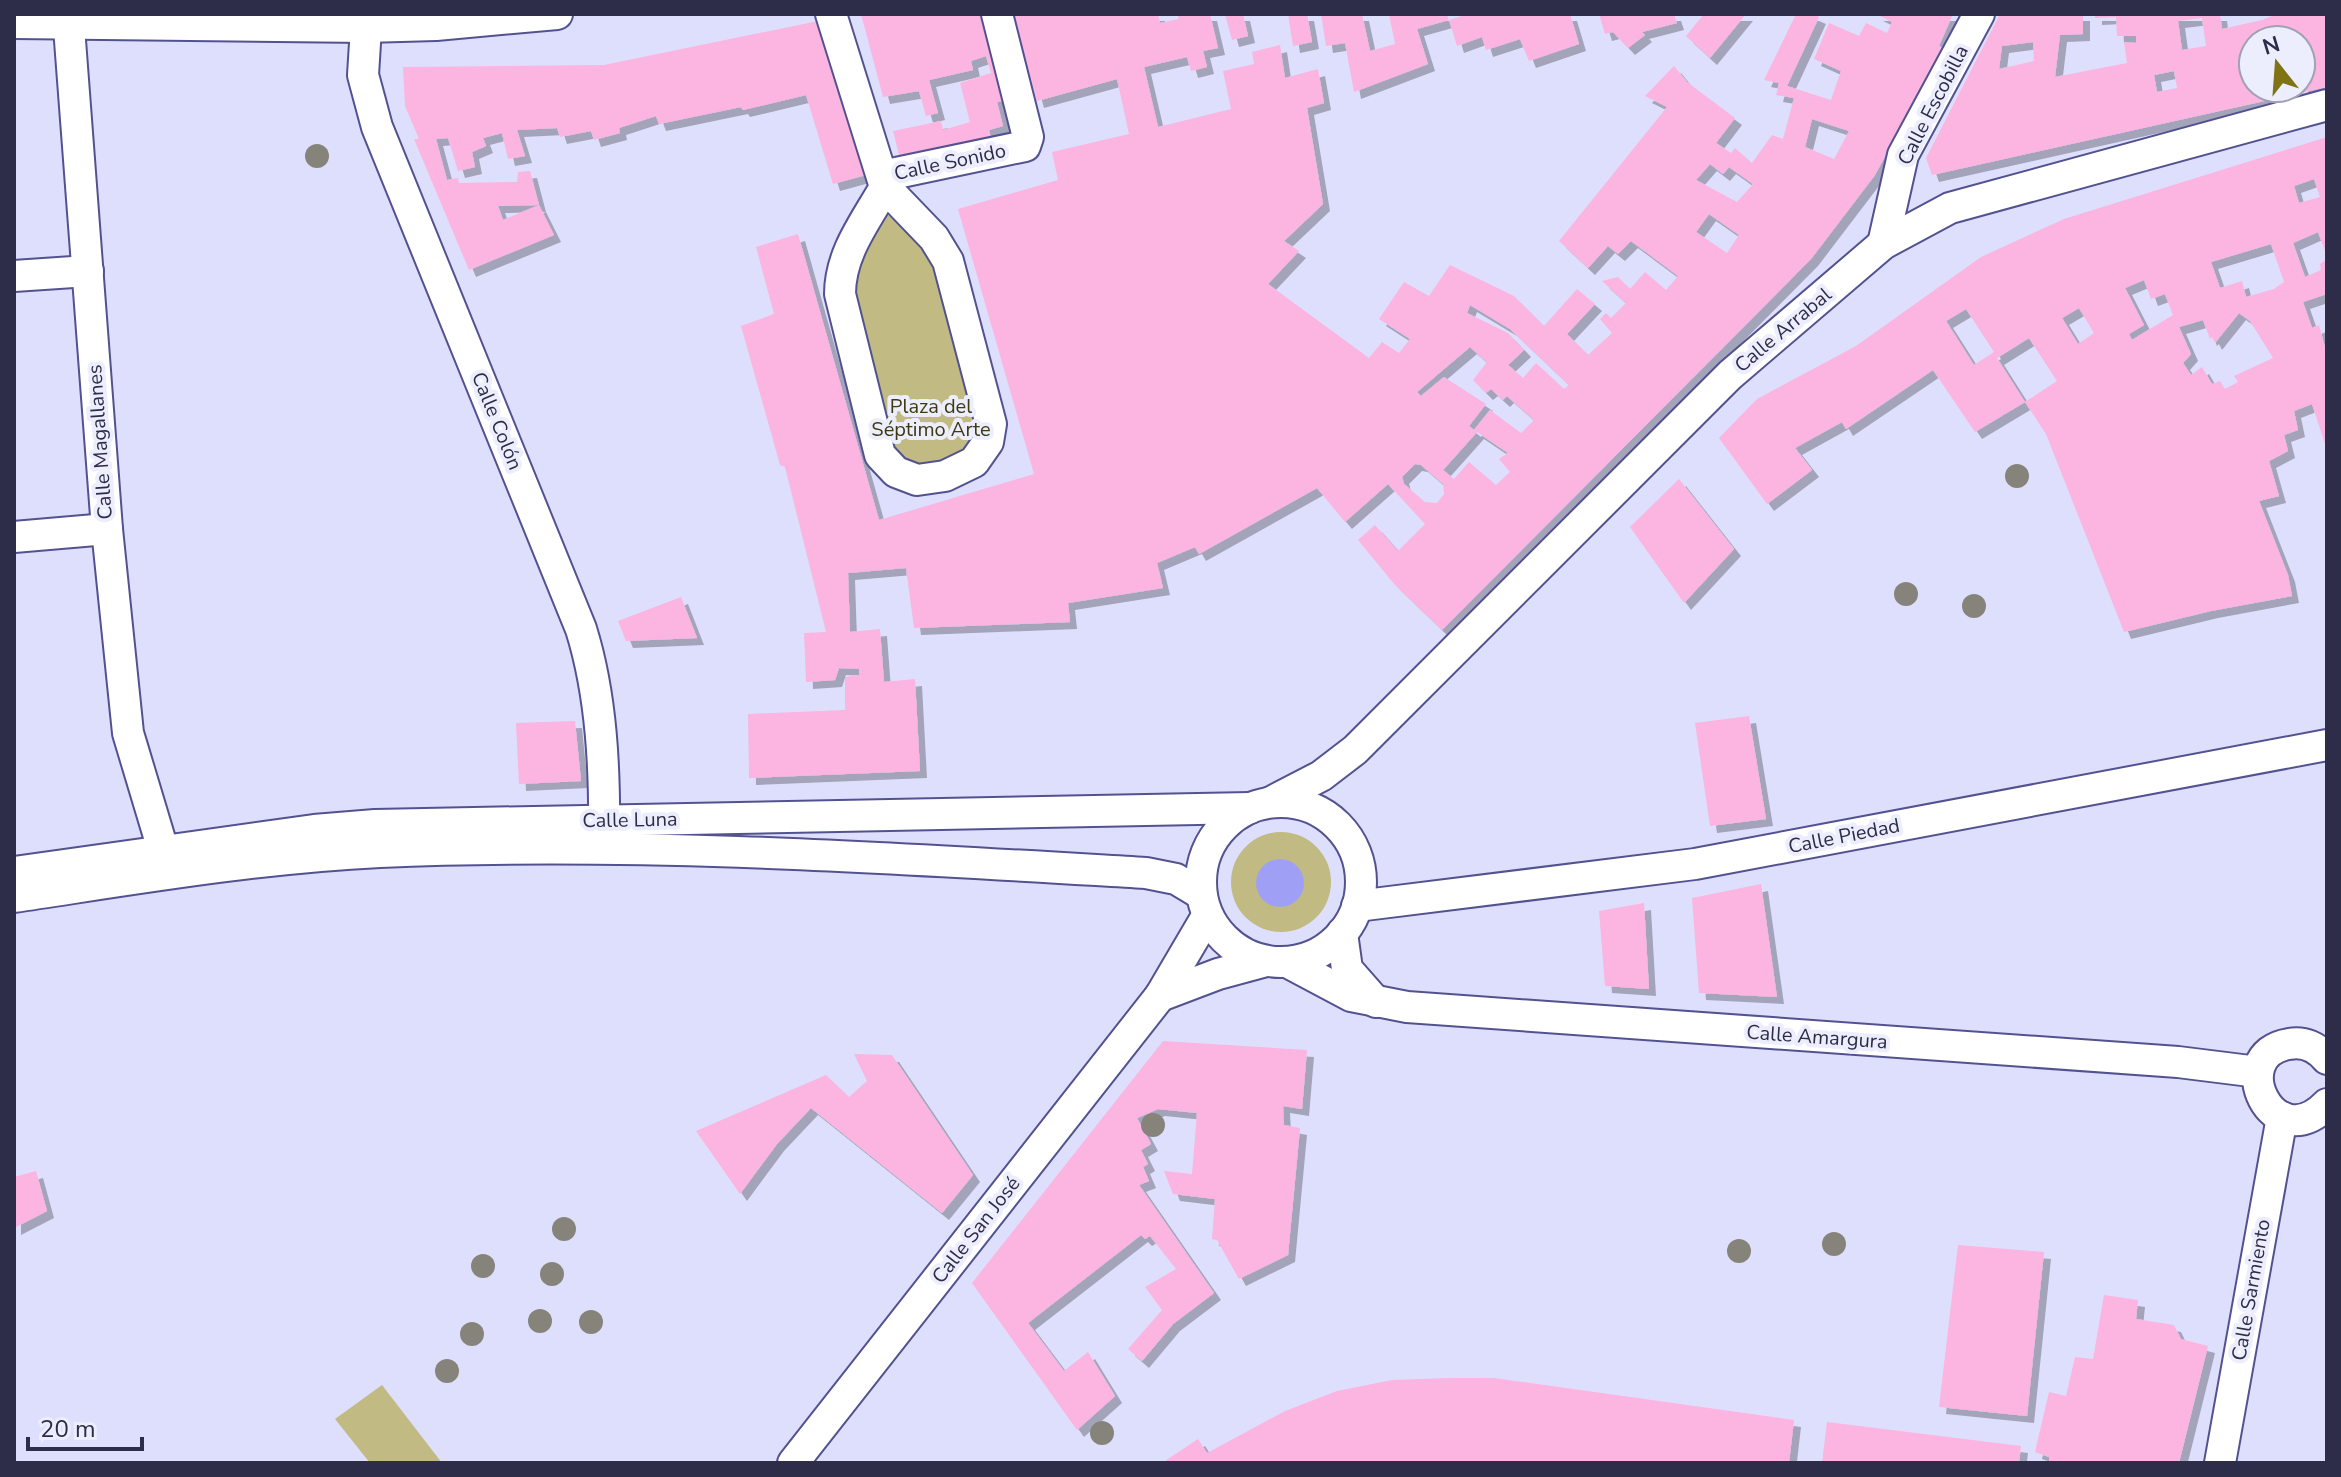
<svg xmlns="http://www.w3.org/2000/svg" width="2341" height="1477" font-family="'Nunito Sans',sans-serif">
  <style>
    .green { fill: #c1bb83 }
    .water { fill: #9fa0f5 }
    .building { fill: #fcb4e0; fill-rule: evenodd; filter: url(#shadow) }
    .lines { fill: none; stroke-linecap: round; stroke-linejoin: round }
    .street-casing { stroke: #535290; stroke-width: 34 }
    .street { stroke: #fff; stroke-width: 30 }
    .tree { fill: #86847a }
    .labels { text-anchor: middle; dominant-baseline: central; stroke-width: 8; stroke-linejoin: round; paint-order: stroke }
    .street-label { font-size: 20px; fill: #2d2d49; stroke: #edeefd }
    .park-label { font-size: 20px; fill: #3e390e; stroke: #edeefd }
  </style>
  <defs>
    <filter id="shadow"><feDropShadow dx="7" dy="7" stdDeviation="0" flood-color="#0004"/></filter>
  </defs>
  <rect width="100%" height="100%" fill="#dedffd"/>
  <g class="green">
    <path d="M887,215L905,224L929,256L975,413L974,441L956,459L924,468L904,460L892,444L853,291L857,264L863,258L876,227Z"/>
    <circle cx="1281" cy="882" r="50"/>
    <path d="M382,1385L442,1463H370L335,1419Z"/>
  </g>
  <circle class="water" cx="1280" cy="883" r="24"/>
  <g class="building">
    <path d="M861,14H988L1009,100L997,102L1003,126L989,130L993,147L902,167L893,131L941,121L943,130L970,122L960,83L991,73L986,56L971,61L973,70L929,80L938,113L926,116L919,91L883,97Z"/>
    <path d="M1013,14H1158L1160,23L1179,19L1177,14H1210L1218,48L1203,51L1207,67L1191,71L1187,57L1144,67L1158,127L1231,109L1223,71L1254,64L1252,52L1280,45L1285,78L1318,69L1324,103L1307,108L1323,204L1284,241L1299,251L1268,284L1369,358L1382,342L1399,353L1410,339L1379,319L1404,282L1429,296L1450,265L1514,296L1544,326L1577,289L1595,304L1567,334L1588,355L1612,333L1600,319L1606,313L1611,318L1626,303L1602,281L1618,277L1630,289L1645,272L1666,290L1678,276L1631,241L1618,254L1608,246L1588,268L1559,241L1667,107L1645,96L1674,66L1687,82L1735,118L1716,143L1731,153L1735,148L1752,163L1772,135L1783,139L1794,98L1776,95L1779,83L1764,80L1796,14H1812L1819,17L1787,86L1831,100L1841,71L1814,59L1829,23L1859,36L1866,23L1887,33L1892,22L1876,14H1953L1939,46L1943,48L1875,175L1811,259L1442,630L1395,585L1358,540L1375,525L1398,551L1425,524L1388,484L1345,522L1317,488L1199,554L1195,547L1157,563L1163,588L1068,603L1070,622L914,628L906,568L848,573L850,632L880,629L884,682L915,679L920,771L749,778L748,714L845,710V677L859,675V669L839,668L835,680L806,682L804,633L826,632L785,467L780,465L741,326L774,314L756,247L798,234L879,520L1034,474L958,209L1058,180L1052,152L1129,134L1117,79L1037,101ZM1812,119L1849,131L1834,159L1805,147ZM1710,164L1723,174L1729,167L1753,184L1737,202L1696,180ZM1709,214L1739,235L1727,253L1696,232ZM1470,305L1510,329L1569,385L1564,389L1536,363L1523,378L1508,365L1524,350L1508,333L1467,313ZM1470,347L1487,362L1473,380L1486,393L1491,389L1503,400L1507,396L1534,420L1521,433L1490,410L1474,430L1469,426L1486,404L1444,377L1421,396L1417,392ZM1477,432L1508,453L1499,459L1510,472L1496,485L1469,462L1454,479L1443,470ZM1415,464L1421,465L1443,484L1444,494L1437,503L1425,502L1404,484L1402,477Z"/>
    <path d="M1225,14H1243L1248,36L1232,40Z"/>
    <path d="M1288,14H1307L1312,42L1293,46Z"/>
    <path d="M1321,14H1362L1370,51L1395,44L1389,14H1447L1449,20L1417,29L1428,64L1354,92L1345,43L1326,46Z"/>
    <path d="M1468,14H1570L1579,44L1529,61L1520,39L1486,50L1482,37L1457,46L1449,20Z"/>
    <path d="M1599,14H1674L1677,23L1642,32L1645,35L1628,48L1613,32L1605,34Z"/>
    <path d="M1704,14H1746L1710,58L1686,36Z"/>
    <path d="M2000,14H2083V34L2060,35L2055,77L2127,63L2124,42L2136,43V36H2117L2116,17L2095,18V14H2220L2222,29L2262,20L2272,16L2271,14H2327V87L1932,175L1926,158ZM2202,18L2206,46L2182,50L2178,21ZM2253,40H2301V88H2253ZM2033,42L2034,61L1999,69L2002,46ZM2174,71L2177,88L2157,92L2154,75Z"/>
    <path d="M818,21L866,175L833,184L806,95L743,110L741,107L659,124L656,116L619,128L620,133L594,140L591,131L560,137L557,128L517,130L525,156L508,159L502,133L483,138L486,146L472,152L475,167L458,171L448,138L436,139L447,180L458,178L459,183L517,182L518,172L530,171L539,205L498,206L503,220L539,205L554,235L469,270L414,139H419L405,106L403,67L604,65Z"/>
    <path d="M2327,137V256L2318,232L2293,243L2305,277L2321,270L2320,264L2327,259V294L2303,302L2312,328L2319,325L2327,355V450L2312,404L2294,411L2298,430L2284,435L2288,451L2269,461L2279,496L2259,501L2288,575L2292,596L2211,611L2124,632L2046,434L2025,402L2057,381L2029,338L1997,358L2025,402L1975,432L1933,370L1846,429L1842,422L1795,448L1812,470L1767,504L1719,438L1757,399L1856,346L1981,257L2064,219ZM2314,179L2320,197L2299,203L2294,186ZM2271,244L2284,282L2274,289L2246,297L2242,281L2220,288L2211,262ZM2144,280L2151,299L2165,294L2173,315L2132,340L2129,334L2144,325L2125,288ZM2079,308L2094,333L2078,344L2062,318ZM1966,309L1994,352L1974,365L1946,321ZM2239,313L2250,321L2273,358L2234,376L2238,382L2225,389L2220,381L2212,384L2202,367L2191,375L2183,363L2191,354L2179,327L2203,320L2210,339L2212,337L2215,343Z"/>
    <path d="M1679,479L1734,549L1684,603L1630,527Z"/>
    <path d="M681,597L697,638L626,641L618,621Z"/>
    <path d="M1749,716L1766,819L1710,826L1695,723Z"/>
    <path d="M575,721L581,781L519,784L516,723Z"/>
    <path d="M1761,884L1777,997L1699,993L1692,898Z"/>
    <path d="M1644,903L1649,989L1605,986L1599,911Z"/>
    <path d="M1163,1041L1307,1050L1302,1109L1283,1106L1284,1125L1300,1128L1288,1255L1239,1279L1217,1240L1212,1239L1215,1199L1173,1194L1164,1171L1192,1174L1197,1113L1158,1109L1137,1118L1151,1144L1141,1150L1148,1164L1143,1167L1149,1181L1139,1185L1214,1293L1173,1324L1142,1361L1128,1349L1162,1310L1145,1287L1176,1269L1150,1236L1145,1239L1141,1235L1028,1323L1064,1371L1088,1352L1115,1396L1077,1430L972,1283Z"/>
    <path d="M854,1054L892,1055L973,1175L942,1213L811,1108L777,1144L740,1194L696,1131L826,1075L849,1097L867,1081Z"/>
    <path d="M36,1171L47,1211L14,1228V1177Z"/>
    <path d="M1958,1245L2044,1252L2027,1416L1939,1407Z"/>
    <path d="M2104,1295L2138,1300L2136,1319L2174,1325L2181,1339L2208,1346L2179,1463H2049V1457L2035,1452L2049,1392L2066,1396L2075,1357L2093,1359Z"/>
    <path d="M1449,1378H1494L1794,1420L1789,1463H1162L1198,1439L1207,1453L1285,1411L1337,1391L1392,1380Z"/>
    <path d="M1827,1422L2021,1446L2019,1463H1822Z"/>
  </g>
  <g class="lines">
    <g class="street-casing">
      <g id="street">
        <path d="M68,14L107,529L128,733L164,853L167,872"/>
        <path d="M831,14L885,187L934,238L948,261L991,424L988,442L974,462L945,476L917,480L896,472L880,455L840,294C840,253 866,221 885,187"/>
        <path d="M14,23L366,27L436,25L557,14"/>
        <path d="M366,27L363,75L377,127L581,629C602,696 605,771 604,841"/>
        <path d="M882,176L1025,146L1028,137L997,14"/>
        <path d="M1883,244L1903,155L1979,14"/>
        <path d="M14,276L88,271"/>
        <path d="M14,537L107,529"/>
        <path d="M1271,802L1321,776L1355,750L1730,375L1883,244L1950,208L2327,105"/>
        <circle cx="1281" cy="882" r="80"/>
        <path d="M14,872L314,830L375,825L1250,808"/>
        <path d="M14,897C135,879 257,858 380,852C635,841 891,858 1146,873L1176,879L1201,894"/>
        <path d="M1357,906L1695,864L2327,745"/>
        <path d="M1342,933L1347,969L1376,1002"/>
        <path d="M1287,962L1351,996L1407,1007L2178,1062L2258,1072"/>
        <path d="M1160,996L1218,974L1266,961"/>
        <path d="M2327,1059C2317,1047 2304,1041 2289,1044C2224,1054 2273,1160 2327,1104"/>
        <path d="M793,1463L1160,996L1207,916"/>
        <path d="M2220,1463L2282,1117"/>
      </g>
    </g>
    <use href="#street" class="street"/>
  </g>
  <g class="tree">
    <circle cx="317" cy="156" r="12"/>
    <circle cx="2017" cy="476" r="12"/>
    <circle cx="1906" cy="594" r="12"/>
    <circle cx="1974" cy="606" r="12"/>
    <circle cx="1153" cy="1125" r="12"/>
    <circle cx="564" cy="1229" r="12"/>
    <circle cx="1834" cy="1244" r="12"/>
    <circle cx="1739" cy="1251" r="12"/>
    <circle cx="483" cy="1266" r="12"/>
    <circle cx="552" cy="1274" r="12"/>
    <circle cx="540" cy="1321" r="12"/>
    <circle cx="591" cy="1322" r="12"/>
    <circle cx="472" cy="1334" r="12"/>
    <circle cx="447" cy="1371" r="12"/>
    <circle cx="1102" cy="1433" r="12"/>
  </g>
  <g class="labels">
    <g class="street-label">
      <text transform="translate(1933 105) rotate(-63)">Calle Escobilla</text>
      <text transform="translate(950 162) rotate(-12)">Calle Sonido</text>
      <text transform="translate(1783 330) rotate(-40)">Calle Arrabal</text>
      <text transform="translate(497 421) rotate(68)">Calle Colón</text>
      <text transform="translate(100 442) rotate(-94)">Calle Magallanes</text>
      <text transform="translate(630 820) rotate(-1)">Calle Luna</text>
      <text transform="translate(1844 836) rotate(-11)">Calle Piedad</text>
      <text transform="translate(1817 1037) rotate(4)">Calle Amargura</text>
      <text transform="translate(976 1230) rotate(-52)">Calle San José</text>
      <text transform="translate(2251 1290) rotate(-80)">Calle Sarmiento</text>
    </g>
    <g class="park-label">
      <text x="931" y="406">Plaza del<tspan x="931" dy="23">Séptimo Arte</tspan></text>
    </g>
  </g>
  <rect width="2341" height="1477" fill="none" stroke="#2d2d49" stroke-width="32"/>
  <g transform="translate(2277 64) rotate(343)"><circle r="38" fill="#edeefd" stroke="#a0a1b5" stroke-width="2"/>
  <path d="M0-6L14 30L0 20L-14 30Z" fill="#7e7315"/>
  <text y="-12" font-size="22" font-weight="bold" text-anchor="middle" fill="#2d2d49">N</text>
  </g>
  <path d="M28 1437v12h114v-12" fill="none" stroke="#2d2d49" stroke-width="4"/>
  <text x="40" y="1437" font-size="24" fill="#2d2d49" stroke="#edeefd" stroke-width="6" paint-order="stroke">20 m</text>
</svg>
